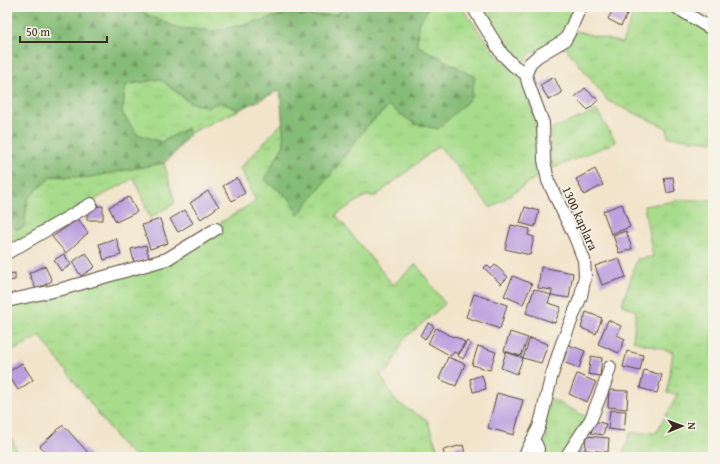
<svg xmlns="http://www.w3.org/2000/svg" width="720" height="464" font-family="'Gentium Book Plus',serif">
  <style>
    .grass { fill: url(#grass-tufts); stroke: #718354 }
    .forest { fill: url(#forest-firs); stroke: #60734a }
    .building { fill: #b99fdf }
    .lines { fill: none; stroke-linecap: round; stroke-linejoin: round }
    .minor-casing { stroke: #564638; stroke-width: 14 }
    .minor { stroke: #fff; stroke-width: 12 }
    .labels { text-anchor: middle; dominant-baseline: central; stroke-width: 3; stroke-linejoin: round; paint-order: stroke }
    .street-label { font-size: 13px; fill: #3b2a1e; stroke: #f7f3e8 }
  </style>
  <defs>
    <pattern id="grass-tufts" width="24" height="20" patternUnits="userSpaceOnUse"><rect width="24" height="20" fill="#a7dc8b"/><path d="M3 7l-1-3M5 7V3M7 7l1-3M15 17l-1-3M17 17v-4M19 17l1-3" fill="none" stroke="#91bd78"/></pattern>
    <pattern id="forest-firs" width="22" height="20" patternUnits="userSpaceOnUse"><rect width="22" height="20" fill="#85bc77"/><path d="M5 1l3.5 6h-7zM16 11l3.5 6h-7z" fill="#6e9961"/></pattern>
  </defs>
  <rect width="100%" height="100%" fill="#f7f3e8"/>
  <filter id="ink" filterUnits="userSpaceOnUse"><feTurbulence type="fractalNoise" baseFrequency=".025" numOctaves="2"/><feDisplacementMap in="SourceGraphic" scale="8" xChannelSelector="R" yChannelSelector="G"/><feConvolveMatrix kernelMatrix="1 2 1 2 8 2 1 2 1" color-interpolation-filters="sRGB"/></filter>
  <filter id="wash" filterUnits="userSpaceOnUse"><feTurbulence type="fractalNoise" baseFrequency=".012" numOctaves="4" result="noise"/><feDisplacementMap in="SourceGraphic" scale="16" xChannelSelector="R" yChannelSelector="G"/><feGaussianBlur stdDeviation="0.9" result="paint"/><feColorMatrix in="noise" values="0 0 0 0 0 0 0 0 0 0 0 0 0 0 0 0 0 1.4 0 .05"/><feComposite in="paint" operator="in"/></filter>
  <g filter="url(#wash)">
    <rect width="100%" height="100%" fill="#f1e4ca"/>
    <g class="grass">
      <path d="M138,7H344L338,14L312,16L290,13L216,31L178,28L150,16L138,8Z"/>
      <path d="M429,7H461L498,56L522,80L535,119L541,174L491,208L439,146L376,196H365L336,215L393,285L416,264L445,304L404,339L389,370L380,374L394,399L404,407L427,420L440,457H136L122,445L40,336L7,354V305L169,263L218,224L256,201L240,168L283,122L284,145L272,165L279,191L290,199L332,173L366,127L389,106L415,124L475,77L417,45L418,24Z"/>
      <path d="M478,7H579L562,36L555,41L531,53L524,62L520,63L504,52Z"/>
      <path d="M636,7H669L713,34V142L668,137L667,128L608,101L565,47L576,31L622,43Z"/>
      <path d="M160,79L189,102L208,107L220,102L239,110L190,133L187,128L162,142L137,134L122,113L126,85Z"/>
      <path d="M597,111L616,142L551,169V129Z"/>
      <path d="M164,163L175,203L150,218L134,178L7,248V221L17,230L24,227L28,198L52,176L85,178Z"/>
      <path d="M681,200H713V457H622L630,433H656L678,394L667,393L673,352L633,341L636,311L622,305L637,259L653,257L644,206Z"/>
      <path d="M551,399L587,417L560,457H540L547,437L543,428Z"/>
      <path d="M7,429L16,448L17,457H7Z"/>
    </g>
    <path class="forest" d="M7,7H138V8L150,16L178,28L216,31L290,13L312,16L338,14L344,7H429L418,24L417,45L475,77L471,98L438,129L415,124L389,106L366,127L332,173L298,215L290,199L265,180L272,165L284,145L280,90L239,110L220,102L208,107L189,102L160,79L126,85L122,113L137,134L161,142L188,128L190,133L174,154L164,163L85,178L52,176L28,198L24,227L17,230L7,221Z"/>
    <g id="blocks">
      <g class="building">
        <path d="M614,7H631L621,26L608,19Z"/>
        <path d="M554,77L562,93L549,100L540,85Z"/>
        <path d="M585,88L598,100L588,110L575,97Z"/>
        <path d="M595,169L603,185L584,195L576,179Z"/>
        <path d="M673,177L675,191L667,193L664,178Z"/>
        <path d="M237,178L245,193L232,201L223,186Z"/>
        <path d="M208,191L219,206L201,219L190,203Z"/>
        <path d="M129,197L137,212L116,222L109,207Z"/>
        <path d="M622,204L630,227L611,234L603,211Z"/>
        <path d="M103,206V220H87V207Z"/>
        <path d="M525,207L539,211L535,227L520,223Z"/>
        <path d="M185,210L193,223L178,232L170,219Z"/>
        <path d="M78,219L88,233L66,253L52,237Z"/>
        <path d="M160,219L168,243L150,249L142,225Z"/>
        <path d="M511,225L530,229L528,235L534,237L530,255L505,249Z"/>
        <path d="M626,231L632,249L619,253L613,235Z"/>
        <path d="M116,238L121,255L104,260L99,244Z"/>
        <path d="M146,245L149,258L134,262L131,249Z"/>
        <path d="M86,253L95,267L81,276L72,262Z"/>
        <path d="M64,254L71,265L61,271L54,260Z"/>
        <path d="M619,258L626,277L602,285L595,266Z"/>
        <path d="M487,265L491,269L495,265L508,277L501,284L484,268Z"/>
        <path d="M45,266L52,281L36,289L29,273Z"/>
        <path d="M541,267L573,273L569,298L551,295L552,290L538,288Z"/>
        <path d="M15,273V280L9,281L8,274Z"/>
        <path d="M513,276L532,284L523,304L504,296Z"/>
        <path d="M534,289L551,295L548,303L561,307L555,323L526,313Z"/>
        <path d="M474,294L507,305L500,329L466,317Z"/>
        <path d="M586,312L602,318L596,334L581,328Z"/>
        <path d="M608,320L621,326L617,335L625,339L619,353L598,344Z"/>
        <path d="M429,323L434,327L425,339L420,335Z"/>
        <path d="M436,328L453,337L454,336L465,342L458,354L454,352L451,356L428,343Z"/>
        <path d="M510,332L528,338L521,356L504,351Z"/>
        <path d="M530,338L548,344L541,363L523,358Z"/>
        <path d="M467,341L471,344L463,359L458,356Z"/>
        <path d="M569,345L585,351L579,368L563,362Z"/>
        <path d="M478,346L496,352L490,370L472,365Z"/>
        <path d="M627,351L643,355L640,371L623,367Z"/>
        <path d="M506,352L523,358L517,374L501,368Z"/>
        <path d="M591,356L602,358L600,376L588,374Z"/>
        <path d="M448,357L465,364L456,386L439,379Z"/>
        <path d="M22,363L33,380L18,390L7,373Z"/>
        <path d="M644,370L662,375L657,393L640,388Z"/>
        <path d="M577,374L596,382L587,402L569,394Z"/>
        <path d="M482,375L486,389L473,392L470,379Z"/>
        <path d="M609,390L628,391L627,409L608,407Z"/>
        <path d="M497,393L523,400L514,435L488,428Z"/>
        <path d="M610,410L626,411L624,431L608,429Z"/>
        <path d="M594,421L606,424L603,435L591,433Z"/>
        <path d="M63,425L92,457H50L40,446Z"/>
        <path d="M586,436L609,438L608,452L585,450Z"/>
        <path d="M463,445L466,457H445L443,450Z"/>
        <path d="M575,450L589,452V457H574Z"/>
      </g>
    </g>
  </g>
  <g filter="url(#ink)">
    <use href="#blocks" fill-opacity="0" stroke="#564638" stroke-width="1"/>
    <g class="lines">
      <g class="minor-casing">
        <g id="minor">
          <path d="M473,7L502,54L514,66L526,74"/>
          <path d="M676,7L713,30"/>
          <path d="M7,253L91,204"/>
          <path d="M7,301L62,289L167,259L216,229"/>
          <path d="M532,441L536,444L538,449L536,457"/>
          <path d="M524,457L539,427L542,416L551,378L561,346L581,296L585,276L584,260L575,237L548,181L544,160L543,123L528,83L526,74L530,63L538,56L565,40L569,33L578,12L581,7"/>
          <path d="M566,457L591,419L604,386L610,367"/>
        </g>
      </g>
      <use href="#minor" class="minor"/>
    </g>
  </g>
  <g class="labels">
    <g class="street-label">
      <text transform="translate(580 218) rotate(66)">1300 kaplara</text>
    </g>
  </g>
  <rect width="720" height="464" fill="none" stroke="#f7f3e8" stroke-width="24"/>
  <g transform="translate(682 426) rotate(89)" stroke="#f7f3e8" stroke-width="3" paint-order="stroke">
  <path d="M0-3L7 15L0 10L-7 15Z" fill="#3b2a1e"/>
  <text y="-6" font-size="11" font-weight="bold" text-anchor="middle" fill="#3b2a1e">N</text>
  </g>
  <path d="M20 36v6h87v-6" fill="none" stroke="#3b2a1e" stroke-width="2"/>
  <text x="26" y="36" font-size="12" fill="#3b2a1e" stroke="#f7f3e8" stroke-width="3" paint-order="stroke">50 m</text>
</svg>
